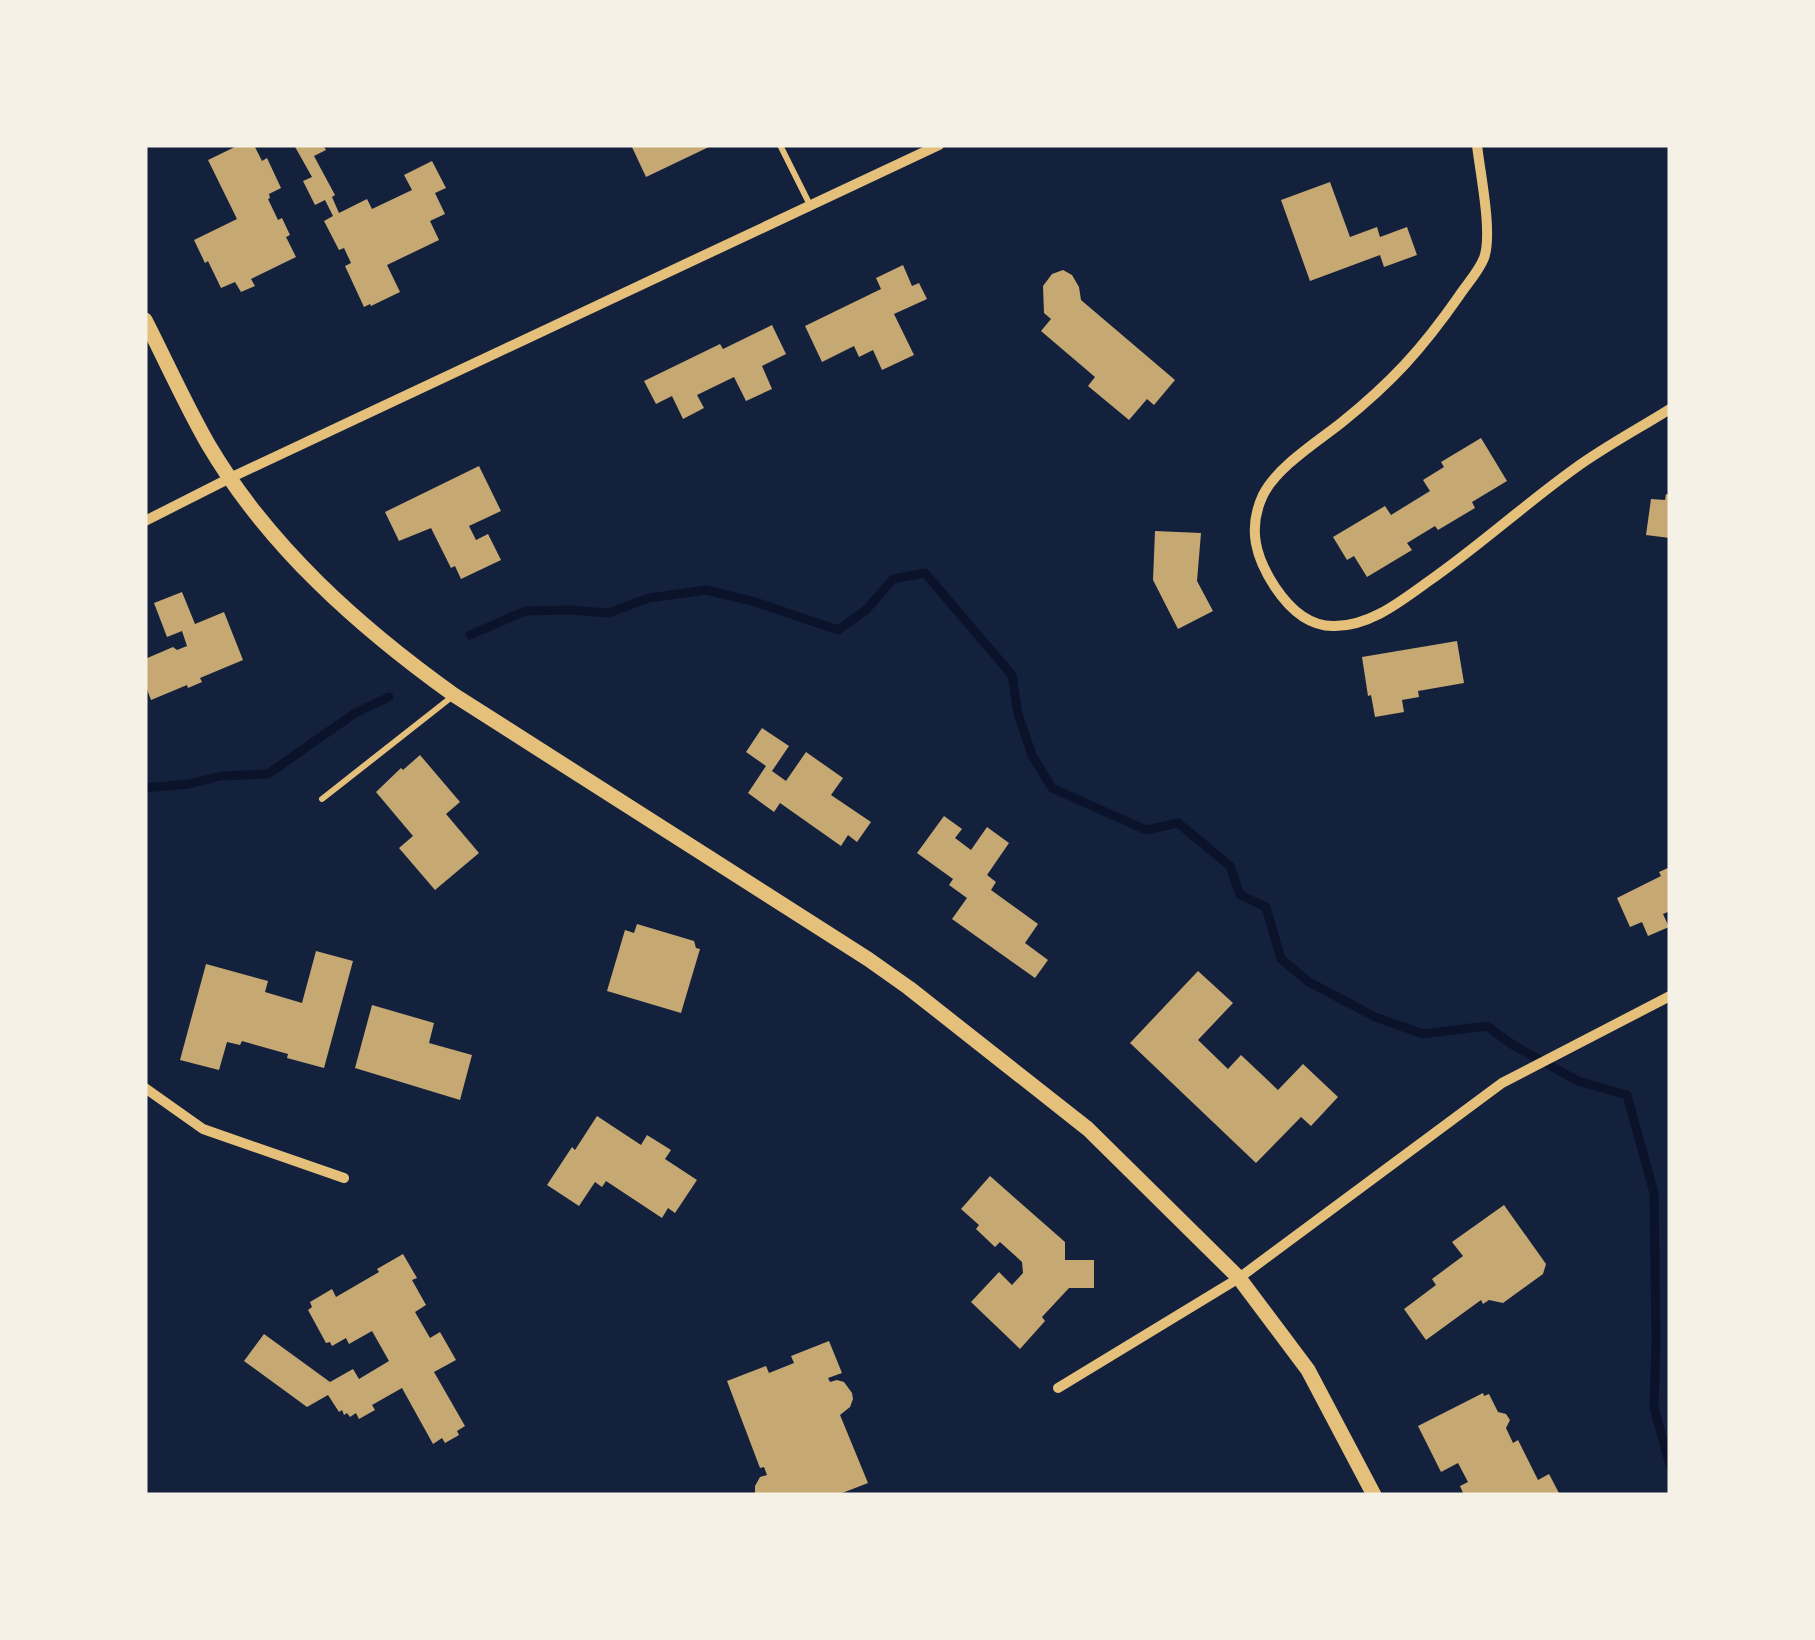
<svg xmlns="http://www.w3.org/2000/svg" width="1815" height="1640" font-family="Ubuntu,sans-serif">
  <style>
    .lines { fill: none; stroke-linecap: round; stroke-linejoin: round }
    .stream { stroke: #0b132b; stroke-width: 9 }
    .building { fill: #c6a872 }
    .service { stroke: #e5c07b; stroke-width: 6 }
    .minor { stroke: #e5c07b; stroke-width: 10 }
    .tertiary { stroke: #e5c07b; stroke-width: 15 }
  </style>
  <rect width="100%" height="100%" fill="#14213d"/>
  <g class="lines">
    <g class="stream">
      <path d="M470,635L525,611L570,610L608,613L649,598L706,590L752,601L838,630L866,610L893,579L925,573L1012,675L1018,714L1032,755L1052,788L1146,830L1178,823L1230,866L1240,895L1266,907L1281,959L1309,982L1375,1017L1423,1034L1487,1026L1513,1045L1578,1081L1627,1095L1654,1193L1656,1342L1654,1408L1670,1465"/>
      <path d="M145,788L189,784L221,776L268,774L355,713L389,697"/>
    </g>
  </g>
  <g class="building">
    <path d="M239,145H254L262,161L267,158L281,188L269,194L270,198L268,199L278,220L282,218L290,235L286,237L296,257L251,279L255,286L241,292L235,282L221,288L208,261L205,263L194,240L237,219L208,160Z"/>
    <path d="M294,145H323L326,150L314,156L335,195L332,197L339,213L367,199L372,209L412,190L404,175L432,161L446,188L435,193L445,214L430,221L439,240L387,265L400,292L371,306L370,304L364,307L345,266L351,263L344,248L339,250L324,221L333,216L325,200L315,205L303,181L312,177Z"/>
    <path d="M631,145H713L646,177Z"/>
    <path d="M1330,182L1350,237L1377,227L1380,237L1407,227L1417,255L1384,267L1380,255L1310,281L1281,200Z"/>
    <path d="M903,265L912,286L919,283L927,299L894,314L914,355L882,370L873,350L859,357L854,346L822,362L805,326L881,289L876,278Z"/>
    <path d="M1063,270L1072,275L1079,287L1081,300L1175,380L1154,405L1147,399L1129,420L1088,386L1095,377L1041,331L1051,319L1044,313L1043,286L1052,274Z"/>
    <path d="M772,325L786,354L762,366L772,389L746,401L734,377L697,395L704,408L683,419L672,396L656,404L644,381L720,344L723,349Z"/>
    <path d="M1481,438L1507,481L1472,502L1475,508L1438,530L1435,526L1407,543L1412,550L1367,577L1354,556L1347,560L1333,537L1385,506L1391,515L1430,491L1423,480L1444,467L1441,462Z"/>
    <path d="M479,466L501,511L469,526L476,540L488,534L501,560L461,579L455,566L451,568L431,528L399,541L385,512Z"/>
    <path d="M1666,494L1670,495V538L1646,535L1651,499L1665,500Z"/>
    <path d="M1155,531L1201,533L1197,581L1213,611L1178,629L1153,580Z"/>
    <path d="M182,592L195,624L224,612L243,660L200,678L202,682L188,688L187,685L151,700L145,684V659L173,647L177,650L187,646L182,631L167,637L154,603Z"/>
    <path d="M1457,641L1464,683L1418,691L1419,697L1402,700L1404,712L1375,717L1371,695L1368,696L1362,657Z"/>
    <path d="M762,728L789,746L772,771L786,781L806,752L843,778L831,795L871,822L857,842L848,835L841,846L780,803L774,812L748,793L766,766L746,752Z"/>
    <path d="M420,755L460,802L446,814L479,853L435,890L399,848L413,836L376,792L401,768L403,770Z"/>
    <path d="M944,816L962,829L955,838L971,850L987,827L1009,843L987,875L996,882L991,890L1038,924L1025,943L1048,960L1035,978L952,919L967,898L949,885L953,879L917,853Z"/>
    <path d="M1670,867V911L1663,914L1669,927L1648,936L1642,922L1630,927L1617,898L1661,876L1659,872Z"/>
    <path d="M637,924L694,941L696,948L700,949L681,1013L607,991L625,930L634,933Z"/>
    <path d="M316,951L353,961L324,1068L287,1058L288,1054L242,1041L240,1045L227,1042L219,1070L180,1060L206,964L268,981L265,992L302,1003Z"/>
    <path d="M1198,971L1233,1003L1198,1040L1228,1069L1241,1055L1278,1090L1303,1064L1338,1097L1311,1126L1301,1117L1256,1163L1130,1043Z"/>
    <path d="M372,1005L434,1023L429,1043L472,1055L460,1100L355,1068Z"/>
    <path d="M597,1116L641,1145L647,1135L671,1150L665,1159L697,1180L675,1213L668,1208L662,1218L606,1181L602,1187L595,1182L579,1206L547,1185L572,1147L575,1150Z"/>
    <path d="M990,1176L1065,1242V1260H1094V1288H1069L1042,1317L1045,1321L1020,1349L971,1302L999,1272L1012,1285L1023,1273L1022,1262L1000,1242L995,1247L976,1229L979,1225L961,1209Z"/>
    <path d="M1504,1205L1546,1264L1543,1274L1503,1303L1489,1300L1483,1304L1481,1300L1426,1340L1404,1309L1436,1285L1432,1279L1463,1256L1452,1242Z"/>
    <path d="M403,1254L417,1278L412,1280L426,1305L415,1312L430,1338L440,1332L456,1360L434,1372L465,1426L457,1431L459,1435L445,1443L442,1438L433,1444L402,1388L372,1405L375,1410L359,1419L356,1413L350,1417L347,1413L344,1415L342,1410L339,1412L328,1395L307,1407L244,1361L264,1334L330,1382L353,1369L359,1379L389,1361L372,1331L349,1344L346,1338L332,1346L330,1342L326,1343L308,1310L312,1307L310,1302L332,1289L336,1297L379,1272L377,1269Z"/>
    <path d="M829,1341L842,1373L828,1378L830,1382L837,1380L844,1382L852,1393L853,1399L850,1407L840,1415L868,1483L837,1495H755V1486L760,1477L767,1475L764,1467L760,1468L727,1381L766,1366L769,1373L794,1363L791,1356Z"/>
    <path d="M1483,1393L1484,1396L1489,1394L1498,1412L1506,1414L1510,1420L1506,1428L1513,1443L1518,1440L1538,1480L1549,1474L1560,1495H1464L1460,1486L1468,1482L1458,1463L1441,1472L1418,1426Z"/>
  </g>
  <g class="lines">
    <g class="service">
      <path d="M780,145L810,205"/>
      <path d="M322,799L453,696"/>
    </g>
    <g class="minor">
      <path d="M1477,145C1480,173 1493,233 1484,258C1479,271 1467,284 1459,296C1422,349 1392,382 1341,423C1317,442 1277,467 1263,495C1247,529 1256,558 1275,587C1289,608 1308,627 1335,626C1371,626 1402,600 1429,581C1479,546 1524,505 1574,469C1604,447 1638,429 1670,409"/>
      <path d="M145,521L230,478L939,145"/>
      <path d="M145,1088L203,1129L344,1178"/>
      <path d="M1058,1388L1239,1278L1502,1083L1670,996"/>
    </g>
    <path class="tertiary" d="M145,320C166,361 185,404 208,444C268,546 359,627 454,695L868,959L909,988L1088,1129L1239,1278L1308,1370L1374,1495"/>
  </g>
  <rect width="1815" height="1640" fill="none" stroke="#f6f1e7" stroke-width="295"/>
</svg>
